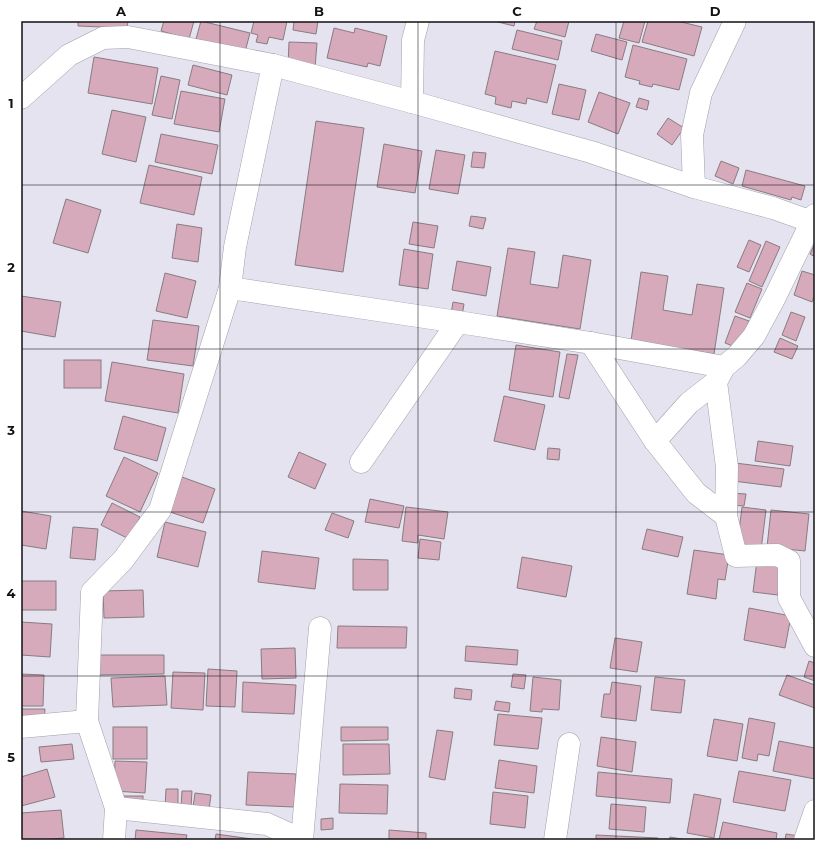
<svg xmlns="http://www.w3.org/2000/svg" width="836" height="861" font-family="Montserrat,sans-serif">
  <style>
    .building { fill: #d6a9bb; stroke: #887c81 }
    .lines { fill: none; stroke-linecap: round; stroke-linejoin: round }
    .minor-casing { stroke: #a0a0ab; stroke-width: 23 }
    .minor { stroke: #fff; stroke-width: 22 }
    .grid { fill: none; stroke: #111115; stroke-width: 1; stroke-opacity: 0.55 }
    .neatline { fill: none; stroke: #111115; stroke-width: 1.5 }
    .grid-label { font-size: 13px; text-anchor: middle; font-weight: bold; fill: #111115 }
  </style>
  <rect width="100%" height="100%" fill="#e4e3ef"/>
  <g class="building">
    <path d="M78,21H128L127,28L78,26Z"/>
    <path d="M164,21H194L189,39L161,31Z"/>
    <path d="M201,21L250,33L245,52L196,39Z"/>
    <path d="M254,21H287L283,40L269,37L267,44L256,42L258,35L251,33Z"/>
    <path d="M294,21H318L316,34L293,30Z"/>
    <path d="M494,21H515L514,26Z"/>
    <path d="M537,21H569L565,37L534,29Z"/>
    <path d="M624,21H645L639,43L619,38Z"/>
    <path d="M648,21H677L702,27L694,56L642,42Z"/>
    <path d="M334,28L354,33L355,28L387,36L380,66L368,63L367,67L327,58Z"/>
    <path d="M517,30L562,41L558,60L512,49Z"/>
    <path d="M596,34L627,42L622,60L591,51Z"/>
    <path d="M289,42L317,43L315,68L288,66Z"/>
    <path d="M633,45L687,59L679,90L653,84L652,87L639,84L640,81L625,77Z"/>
    <path d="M495,51L556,65L547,103L527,98L526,104L512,101L511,108L495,104L496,97L485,94Z"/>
    <path d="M94,57L158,68L152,104L88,93Z"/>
    <path d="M193,65L232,75L227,95L188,85Z"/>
    <path d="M161,76L180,80L172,119L152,115Z"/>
    <path d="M559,84L586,90L579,120L552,114Z"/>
    <path d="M181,91L225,99L219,132L174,124Z"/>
    <path d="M599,92L630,103L618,134L588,122Z"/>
    <path d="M639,98L649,101L647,110L636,107Z"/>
    <path d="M112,110L146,117L136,162L102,154Z"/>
    <path d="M668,118L684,128L672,145L657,134Z"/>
    <path d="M316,121L364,128L343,272L295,265Z"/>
    <path d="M161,134L218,145L212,174L155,162Z"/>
    <path d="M384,144L422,151L415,193L377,187Z"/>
    <path d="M436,150L465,155L458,194L429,189Z"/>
    <path d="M473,152L486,153L484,168L471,167Z"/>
    <path d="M721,161L739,168L733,184L715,176Z"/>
    <path d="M149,165L202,177L194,215L140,203Z"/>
    <path d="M746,170L805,186L801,200L792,197L791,200L742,186Z"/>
    <path d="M66,199L101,210L88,253L53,243Z"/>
    <path d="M471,216L486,218L483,229L469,226Z"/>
    <path d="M413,222L438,226L434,248L409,244Z"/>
    <path d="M177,224L202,228L198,262L172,258Z"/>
    <path d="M749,240L761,245L749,272L737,267Z"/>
    <path d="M766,241L780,247L762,287L749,281Z"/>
    <path d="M815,243V257L810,254Z"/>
    <path d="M508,248L535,252L530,284L558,288L563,255L591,260L580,329L497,316Z"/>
    <path d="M404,249L433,254L428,289L399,285Z"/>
    <path d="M457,261L491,267L486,296L452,290Z"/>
    <path d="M802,271L815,275V294L812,302L794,295Z"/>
    <path d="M641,272L668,276L663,310L692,315L697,284L724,288L714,354L631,341Z"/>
    <path d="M165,273L196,281L187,318L156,311Z"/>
    <path d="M747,283L762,289L750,318L735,312Z"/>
    <path d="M21,296L61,302L55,337L21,331Z"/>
    <path d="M453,302L464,304L462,316L451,314Z"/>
    <path d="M791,312L805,317L796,341L782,335Z"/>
    <path d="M735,316L749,321L738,348L725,343Z"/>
    <path d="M153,320L199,326L193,366L147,360Z"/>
    <path d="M780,338L798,346L792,359L774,352Z"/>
    <path d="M516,345L560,352L553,397L509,390Z"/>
    <path d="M567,354L578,355L569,399L559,397Z"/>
    <rect x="64" y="360" width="37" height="28"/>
    <path d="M112,362L184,374L178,413L105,401Z"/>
    <path d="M504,396L545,405L535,450L494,441Z"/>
    <path d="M123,416L166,428L157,461L114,449Z"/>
    <path d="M758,441L793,446L790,466L755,461Z"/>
    <path d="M548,448L560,449L559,460L547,459Z"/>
    <path d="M299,452L326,464L315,489L288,477Z"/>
    <path d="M124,457L158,473L140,512L106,496Z"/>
    <path d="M735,463L784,469L781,487L733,481Z"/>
    <path d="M182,477L215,489L203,523L170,512Z"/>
    <path d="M730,493L746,494L744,506L729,505Z"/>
    <path d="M370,499L404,506L399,528L365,522Z"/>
    <path d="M112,503L140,517L129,539L101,525Z"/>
    <path d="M406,507L448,512L444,539L418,535V543L402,541Z"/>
    <path d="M742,507L766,510L761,550L737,547Z"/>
    <path d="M771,510L809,514L805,551L767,547Z"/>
    <path d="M21,511L51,516L46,549L21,545Z"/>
    <path d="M332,513L354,521L348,538L325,530Z"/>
    <path d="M165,522L206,532L198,567L157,557Z"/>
    <path d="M73,527L98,529L95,560L70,558Z"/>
    <path d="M647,529L683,537L678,557L642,549Z"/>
    <path d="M420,539L441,542L439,560L418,558Z"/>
    <path d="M694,550L729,555L725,580L718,579L716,599L687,594Z"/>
    <path d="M262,551L319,558L315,589L258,582Z"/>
    <path d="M522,557L572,566L566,597L517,588Z"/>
    <path d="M353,559L388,560V590H353Z"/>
    <path d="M757,560L782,564L778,595L753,592Z"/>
    <rect x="21" y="581" width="35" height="29"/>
    <path d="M143,590L144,617L104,618L103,591Z"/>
    <path d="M749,608L791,616L785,648L744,640Z"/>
    <path d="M21,622L52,624L50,657L21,655Z"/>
    <path d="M338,626L407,627L406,648H337Z"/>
    <path d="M615,638L642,642L637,672L610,668Z"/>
    <path d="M466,646L518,650L517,665L465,661Z"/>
    <path d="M295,648L296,678L262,679L261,649Z"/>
    <path d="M93,655H164V674L94,675Z"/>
    <path d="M809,661L815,663V681L804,677Z"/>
    <path d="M208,669L237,671L235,707L206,706Z"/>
    <path d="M173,672L205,673L203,710L171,708Z"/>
    <path d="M21,674L44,675L43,706H21Z"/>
    <path d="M513,674L526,675L524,689L511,687Z"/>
    <path d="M787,675L815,685V708L779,695Z"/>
    <path d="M165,676L167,705L113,707L111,678Z"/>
    <path d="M533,677L561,680L559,710L542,709V712L530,711Z"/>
    <path d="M655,677L685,680L681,713L651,710Z"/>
    <path d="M243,682L296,685L294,714L242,712Z"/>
    <path d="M612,682L641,686L636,721L601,717L604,694H610Z"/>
    <path d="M455,688L472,690L471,700L454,698Z"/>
    <path d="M496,701L510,703L509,712L494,710Z"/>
    <path d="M21,709H45L44,722L21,721Z"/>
    <path d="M498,714L542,718L538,749L494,745Z"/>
    <path d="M749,718L775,723L769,756L758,754L757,761L742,758Z"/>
    <path d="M714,719L743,724L737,761L707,756Z"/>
    <rect x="113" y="727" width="34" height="32"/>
    <path d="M341,727H388V740L341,741Z"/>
    <path d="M437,730L453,732L445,780L429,777Z"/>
    <path d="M601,737L636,742L632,772L597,766Z"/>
    <path d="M779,741L815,748V779L773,771Z"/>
    <path d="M72,744L74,759L41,762L39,747Z"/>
    <path d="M343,744H389L390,774L343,775Z"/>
    <path d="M499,760L537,766L534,793L495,788Z"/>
    <path d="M115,761L147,762L145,793L114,791Z"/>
    <path d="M47,769L55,797L21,806V777Z"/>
    <path d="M739,771L791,780L785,811L733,802Z"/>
    <path d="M248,772L296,774L294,807L246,805Z"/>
    <path d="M598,772L672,779L670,803L596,796Z"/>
    <path d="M340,784L388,785L387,814L339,813Z"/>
    <path d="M166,789H178V807H165Z"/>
    <path d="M182,791H192L191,807H181Z"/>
    <path d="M493,792L528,796L525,828L490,824Z"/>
    <path d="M195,793L211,795L209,809L193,807Z"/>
    <path d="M694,794L721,799L714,838L687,833Z"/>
    <rect x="122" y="796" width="21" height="11"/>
    <path d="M611,804L646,807L644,832L609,829Z"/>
    <path d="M61,810L64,838L43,840H21V813Z"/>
    <path d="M333,818V829L321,830V819Z"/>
    <path d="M723,822L777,833L776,840H719Z"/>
    <path d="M136,830L187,835L186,840H135Z"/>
    <path d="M389,830L426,833V840H389Z"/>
    <path d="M216,834L252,839V840H215Z"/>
    <path d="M786,834L799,836L798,840H785Z"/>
    <path d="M596,835L658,838V840H596Z"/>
    <path d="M670,837L687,840H669Z"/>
  </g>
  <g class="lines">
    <g class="minor-casing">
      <g id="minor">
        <path d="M273,65L235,247L230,288L160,510L123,560L92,592L87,721L116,808L267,824L289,834L300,840"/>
        <path d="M21,98L69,55L103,38L128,37L273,65L412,102L591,152L694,187L773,208L815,223"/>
        <path d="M412,102L413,40L418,21"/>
        <path d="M694,187L692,135L701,93L735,21"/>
        <path d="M230,288L458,322L591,343L724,367"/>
        <path d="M591,343L655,441L696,493L726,516L736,556L777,555L789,561V598L815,646"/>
        <path d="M655,441L689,403L716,382"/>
        <path d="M361,462L458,322"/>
        <path d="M726,516L727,467L716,382L724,367L737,356L754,336L774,299L815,215"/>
        <path d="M21,727L87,721"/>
        <path d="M114,840L116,808"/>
        <path d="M302,840L320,628"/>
        <path d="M555,840L569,744"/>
        <path d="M805,840L815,811"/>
      </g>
    </g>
    <use href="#minor" class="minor"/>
  </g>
  <path class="grid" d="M220,21V840M418,21V840M616,21V840M21,185H815M21,349H815M21,512H815M21,676H815"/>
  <rect width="836" height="861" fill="none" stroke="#ffffff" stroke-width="44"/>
  <rect x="22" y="22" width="792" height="817" class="neatline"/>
  <g class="grid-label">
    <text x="121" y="16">A</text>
    <text x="319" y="16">B</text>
    <text x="517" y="16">C</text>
    <text x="715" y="16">D</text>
    <text x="11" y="108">1</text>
    <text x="11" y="272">2</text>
    <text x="11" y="435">3</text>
    <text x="11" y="598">4</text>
    <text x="11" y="762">5</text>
  </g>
</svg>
